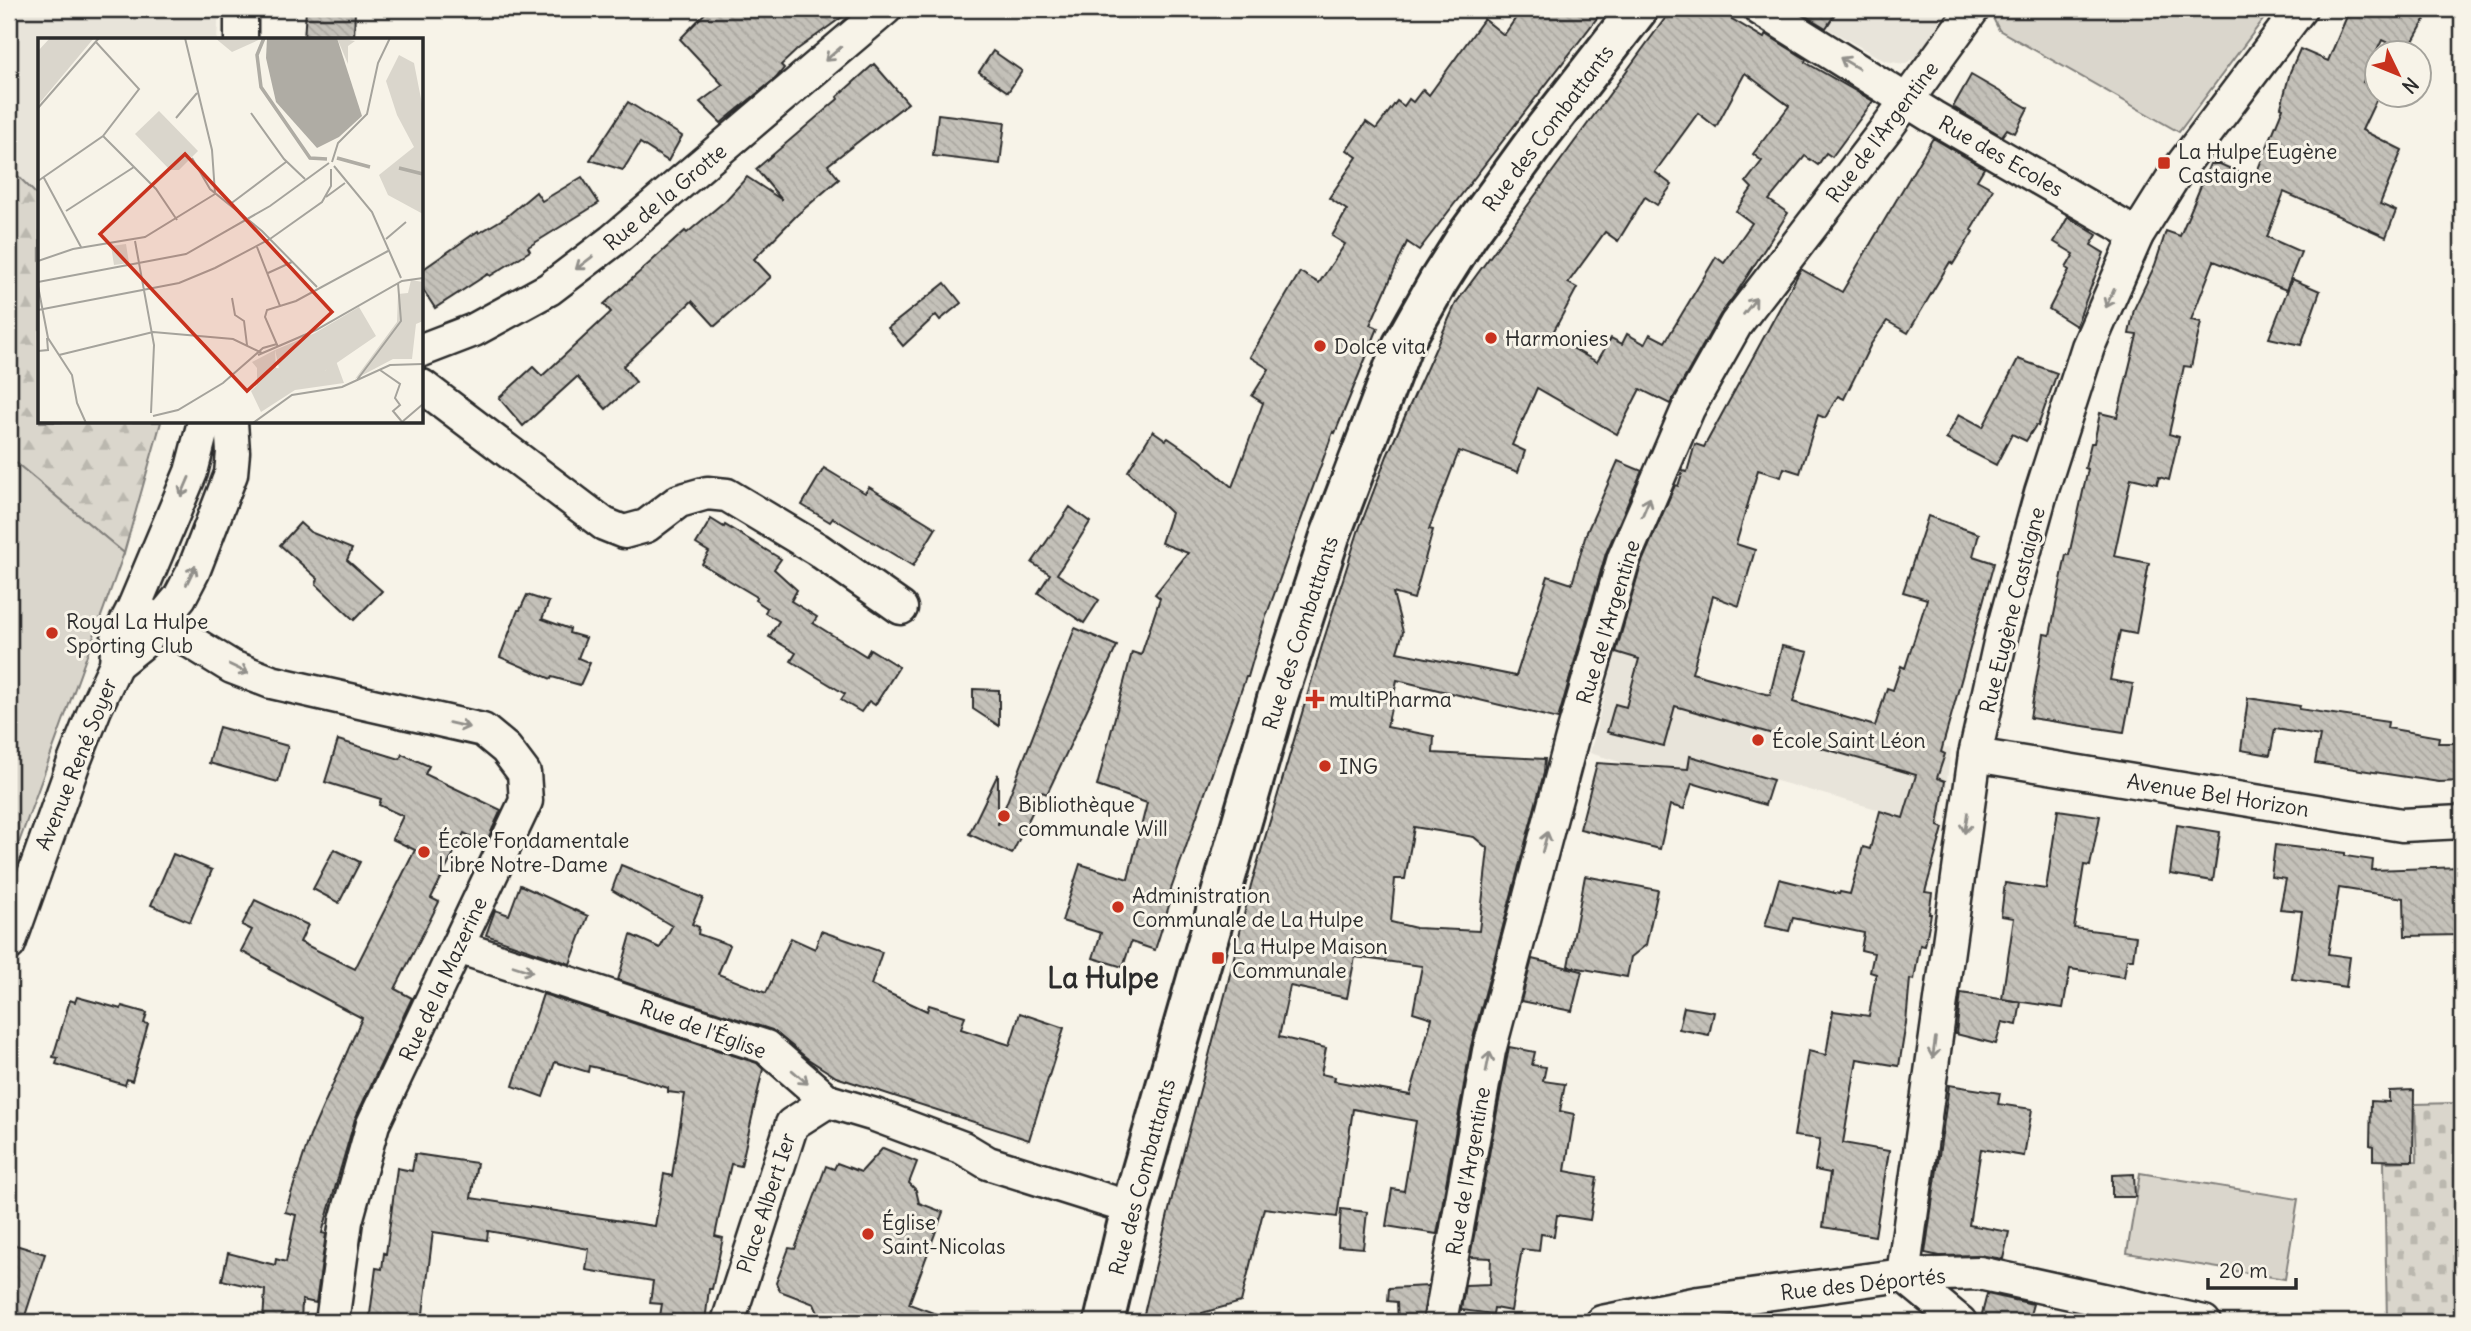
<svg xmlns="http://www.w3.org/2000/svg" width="2471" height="1331" font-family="Delius,sans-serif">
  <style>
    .built { fill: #e8e4da }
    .forest { fill: url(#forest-firs); stroke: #82807c; stroke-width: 2 }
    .cemetery { fill: url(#cemetery-stones); stroke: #82807c; stroke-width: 2 }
    .park { fill: #dad6cc; stroke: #82807c; stroke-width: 2 }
    .building { fill: url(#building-back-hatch); stroke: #2b2b2b; stroke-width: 2; fill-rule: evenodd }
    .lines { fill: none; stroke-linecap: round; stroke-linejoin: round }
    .minor-casing { stroke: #2b2b2b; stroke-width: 37 }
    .secondary-casing { stroke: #2b2b2b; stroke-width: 44 }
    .minor { stroke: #f7f3e8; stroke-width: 32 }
    .secondary { stroke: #f7f3e8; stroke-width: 38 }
    .oneway { stroke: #918f8a }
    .poi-dot { fill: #c8321e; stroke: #f7f3e8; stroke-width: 2.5 }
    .labels { text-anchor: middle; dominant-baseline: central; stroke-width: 6; stroke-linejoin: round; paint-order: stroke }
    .street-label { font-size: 21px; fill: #2b2b2b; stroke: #f7f3e8 }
    .poi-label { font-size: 21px; fill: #2b2b2b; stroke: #f7f3e8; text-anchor: start }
    .district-label { font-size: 28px; font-weight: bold; fill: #2b2b2b; stroke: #f7f3e8 }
    .inset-river { fill: none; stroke: #afaca4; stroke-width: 3.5 }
    .inset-road { fill: none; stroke: #a5a39c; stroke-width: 2 }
    .view { fill: #c8321e; fill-opacity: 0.15; stroke: #c8321e; stroke-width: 3.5 }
    .inset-edge { fill: none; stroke: #2b2b2b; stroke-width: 3.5 }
  </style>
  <defs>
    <pattern id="forest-firs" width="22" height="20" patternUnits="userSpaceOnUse" patternTransform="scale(1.75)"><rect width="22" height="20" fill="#dad6cc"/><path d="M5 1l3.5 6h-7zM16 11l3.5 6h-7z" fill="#bbb8af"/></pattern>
    <pattern id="cemetery-stones" width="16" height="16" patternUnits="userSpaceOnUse" patternTransform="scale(1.75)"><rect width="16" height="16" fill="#dad6cc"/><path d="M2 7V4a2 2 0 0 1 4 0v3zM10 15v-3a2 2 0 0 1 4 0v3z" fill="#bbb8af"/></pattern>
    <pattern id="building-back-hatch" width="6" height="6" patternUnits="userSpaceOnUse" patternTransform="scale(1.75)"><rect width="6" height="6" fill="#c4c1b9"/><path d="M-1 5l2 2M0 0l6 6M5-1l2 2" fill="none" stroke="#a9a69f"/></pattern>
  </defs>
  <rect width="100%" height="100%" fill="#f7f3e8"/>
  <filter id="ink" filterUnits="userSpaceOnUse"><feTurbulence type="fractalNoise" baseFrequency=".0143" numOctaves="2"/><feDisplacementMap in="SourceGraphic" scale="14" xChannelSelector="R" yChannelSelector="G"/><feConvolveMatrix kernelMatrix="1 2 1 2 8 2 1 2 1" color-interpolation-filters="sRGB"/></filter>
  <g filter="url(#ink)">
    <g class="built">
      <path d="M9,9H219L217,40H40V198L9,167Z"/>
      <path d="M1793,9H1958L1920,56L1904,64L1885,61Z"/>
      <path d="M1616,652L1951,749L1941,827L1773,780L1765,805H1763L1590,753Z"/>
    </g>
    <path class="forest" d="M9,167L40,198V422H161L124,553L9,457Z"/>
    <path class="cemetery" d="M2462,1090V1322H2387L2384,1162L2417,1161L2415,1104L2455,1103V1091Z"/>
    <g class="park">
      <path d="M1998,9H2271L2179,132L1999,30L1994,20Z"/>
      <path d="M9,457L124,553L9,870Z"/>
      <path d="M2140,1173L2298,1199L2285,1279L2127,1253Z"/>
    </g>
    <g class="building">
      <path d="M306,9H355L354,40H304Z"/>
      <path d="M709,9H853L798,49L781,65L784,68L776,78L721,123L700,102L723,85L680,39Z"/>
      <path d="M1522,9H1604L1419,250L1407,242L1370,325L1378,328L1335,433L1333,432L1263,625L1248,677H1246L1170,892L1173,893L1155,950L1131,942L1123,967L1093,958L1101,933L1062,921L1080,864L1128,879L1147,803L1097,786L1132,652L1141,655L1160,598L1155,594L1188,553L1161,543L1171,513L1128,471L1153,431L1166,440L1168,438L1200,460L1232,487L1263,403L1252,396L1269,369L1250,357L1300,272L1319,283L1345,244L1332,236L1347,210L1329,198L1357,157L1347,150L1366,122L1376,129L1397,101L1404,106L1409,99L1413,102L1423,89L1429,95L1484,19L1504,35Z"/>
      <path d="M1672,9H1715L1764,38L1766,34L1806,59L1805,62L1873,101L1832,157L1826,153L1818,165L1805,156L1769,200L1788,213L1737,292L1720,315L1670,404L1640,389L1617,434L1537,388L1512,445L1525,451L1518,472L1459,451L1429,529L1433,530L1414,599L1393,593L1403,632L1397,652L1516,676L1548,576L1572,584L1586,534L1618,461L1642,471L1606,553L1558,719L1397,680L1387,727L1434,736L1433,753L1545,759L1544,773L1471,1046L1437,1234L1386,1226L1392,1189L1404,1191L1416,1121L1353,1109L1337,1217L1264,1208L1241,1302L1202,1313L1201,1322H1142L1176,1181L1226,991L1251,885L1324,639L1358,532L1387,456L1456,303ZM1745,73L1789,106L1753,154L1762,161L1746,182L1752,188L1736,211L1752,223L1724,263L1716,257L1665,342L1650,334L1645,344L1627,334L1622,344L1611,338L1597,362L1551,336L1577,288L1568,283L1605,232L1618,241L1645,197L1657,205L1672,185L1655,172L1698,113L1716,127ZM1414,827L1474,837L1488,849L1479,931L1416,928L1391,922L1395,879H1405ZM1355,957L1422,966L1413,1012L1432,1018L1410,1095L1334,1081L1335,1077L1321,1074L1326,1048L1279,1037L1290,986L1347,998Z"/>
      <path d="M1794,9H1838L1826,28Z"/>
      <path d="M2350,9H2431L2407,52L2382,40L2363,82L2376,88V94H2379L2362,130L2402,150L2380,204L2396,211L2386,237L2284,192L2267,237L2301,252L2286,290L2214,261L2191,320L2201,322L2191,367L2184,366L2169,434L2179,437L2169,480L2159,477L2157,484L2131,478L2114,556L2149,563L2136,634L2120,631L2110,680L2133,684L2124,732L2030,718L2044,634L2050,635L2066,555H2069L2088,469L2085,468L2091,443H2094L2100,413L2117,417L2137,335L2129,334L2134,309L2155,265L2166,231L2180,236L2210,164H2220L2254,179L2283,108L2281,107L2290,72L2300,49L2328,61Z"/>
      <path d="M993,51L1022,71L1008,92L979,72Z"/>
      <path d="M874,64L908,103L828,165L839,179L797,215L754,259L771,277L715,326L692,301L623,366L636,382L606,409L577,377L523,426L499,398L533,367L542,376L611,312L604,304L685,231L687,233L725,201L747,177L782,200L756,169L838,99L837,97Z"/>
      <path d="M1971,75L2028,108L2015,133L2007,129L2002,136L1953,107Z"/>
      <path d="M628,102L682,136L668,161L640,143L623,170L590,160Z"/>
      <path d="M938,114L1005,122L1000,164L933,156Z"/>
      <path d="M1933,138L1984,168L1977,180L1993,189L1986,203H1987L1971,230L1973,232L1953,264L1950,262L1908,333L1887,321L1871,344L1844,399L1838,396L1825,418L1818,415L1800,473L1784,468L1781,477L1758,470L1736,544L1755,550L1739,606L1713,596L1692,673L1770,695L1782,646L1808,652L1793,702L1875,726L1887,688L1893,690L1901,666L1905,668L1927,599L1903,592L1928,516L1979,534L1973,556L1994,563L1941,752L1945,754L1937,778L1945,781L1938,826L1943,828L1925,892L1932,893L1929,914H1931L1925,946L1920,945L1914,980L1910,979L1906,1023L1899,1066L1857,1059L1843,1143L1889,1151L1875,1236L1823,1227L1830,1173L1815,1170L1820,1139L1794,1136L1808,1051L1826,1055L1833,1011L1869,1016L1876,974L1870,972L1874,953L1861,950L1864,933L1793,918L1789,931L1765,926L1779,879L1839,894L1840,892L1850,894L1863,847L1870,849L1880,811L1903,818L1916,775L1675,706L1664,746L1607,732L1615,704L1626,707L1639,659L1616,652L1641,564L1675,485L1678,486L1683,471L1687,472L1695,444L1704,447L1801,269L1842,292Z"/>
      <path d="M582,177L599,203L528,247L530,251L519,258L490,276L488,274L435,308L422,288V270L478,231L479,233L506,217L536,192L542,201Z"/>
      <path d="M2068,217L2097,235L2091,245L2104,253L2076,326L2049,309L2069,270L2066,268L2074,254L2054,242Z"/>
      <path d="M2292,279L2320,291L2301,345L2269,338Z"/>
      <path d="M945,283L961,303L940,320L936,315L903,346L888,328Z"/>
      <path d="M2018,359L2057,373L2038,426L2036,425L2026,441L2012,434L1996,465L1946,439L1959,414L1983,427Z"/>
      <path d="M824,468L865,493L869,487L936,528L913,566L833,518L830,522L802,505Z"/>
      <path d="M1070,507L1090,522L1057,574L1099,600L1084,623L1038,593L1050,574L1032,563Z"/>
      <path d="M711,519L724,527L725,525L781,559L774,569L797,590L791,601L817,617L813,623L866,656L870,649L899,667L875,705L869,701L861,712L841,700L845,694L791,661L796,653L769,637L779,621L765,613L767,608L755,600L757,597L702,564L709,552L696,544Z"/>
      <path d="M300,523L310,532L352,549L347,560L382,591L354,620L316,584L318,579L280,545Z"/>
      <path d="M527,595L549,602L542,619L570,629L569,633L586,638L578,658L590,663L580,685L552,677L551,679L500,657L518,610H520Z"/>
      <path d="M1075,628L1117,646L1047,794L1042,792L1012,854L969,834L998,774V825Z"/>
      <path d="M973,689L999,690V726L973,709Z"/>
      <path d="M2248,698L2300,706L2299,709L2388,722L2387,728L2439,737L2438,743H2462V781L2439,782L2315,763L2320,736L2275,729L2270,755L2241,750Z"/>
      <path d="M219,727L288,746L278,782L209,763Z"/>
      <path d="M338,740L400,759L402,754L429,766L425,774L501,810L487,841H480L464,833L431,898L439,902L395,989L412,998L355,1119L322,1233L326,1234L316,1303L302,1300L301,1322H263L265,1290L222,1280L228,1253L275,1265L276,1259L286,1262L296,1215L285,1212L310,1136L362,1018L269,969L270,967L241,951L252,930L242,925L255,900L308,925L300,942L355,969L415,850L392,839L403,816L379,805L381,799L325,782Z"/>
      <path d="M1690,756L1773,780L1765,805L1692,783L1684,809L1670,805L1660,849L1580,829L1597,763L1688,769Z"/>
      <path d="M2058,810L2100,816L2090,866L2084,865L2074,928L2136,936L2133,959H2127L2124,977L2070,969L2063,1008L2002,999L2014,918L2001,916L2005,883L2046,889Z"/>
      <path d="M2177,825L2220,832L2213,881L2170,874Z"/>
      <path d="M2275,845L2345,853V856L2373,860L2372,870L2462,867V935L2405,936L2404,898L2339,888L2328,954L2350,957L2346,987L2292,979L2302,911L2280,909L2286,879L2271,877Z"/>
      <path d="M334,849L360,862L339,903L313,889Z"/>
      <path d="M173,854L212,870L190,922L151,905Z"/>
      <path d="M621,865L703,898L692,924L699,927L698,934L730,945L718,974L766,993L791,938L815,949L821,931L882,952L871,985L927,1011L929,1005L965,1016L961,1029L1010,1045L1020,1013L1064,1028L1029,1140L836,1077L808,1059L772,1030L618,980L631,935L660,948L672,926L612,890Z"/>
      <path d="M1585,876L1658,890L1646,945L1631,957L1627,977L1568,966Z"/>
      <path d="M520,885L588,916L570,964L486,935L495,910L509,915Z"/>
      <path d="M1532,959L1582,971L1572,1011L1521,1001Z"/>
      <path d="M1961,993L2021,1002L2017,1025L2002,1022L1996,1044L1956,1034Z"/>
      <path d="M543,994L757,1063L763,1069L741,1166L731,1164L721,1207L715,1236L723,1238L712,1289H709L705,1322H659L662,1304L650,1303L653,1281L586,1270L589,1249L488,1231L487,1240L433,1232L422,1322H369L376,1268L382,1269L384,1253L386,1254L397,1168L412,1171L415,1154L477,1163L471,1198L655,1226L664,1174L672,1176L685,1094L668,1092V1088L624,1074L589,1066L588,1072L555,1062L543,1097L513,1086Z"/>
      <path d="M77,997L121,1009L122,1006L147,1013L144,1023L148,1024L132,1081L127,1079L125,1085L56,1064L58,1058L53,1057L70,1000L75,1002Z"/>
      <path d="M1684,1007L1714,1012L1709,1035L1679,1029Z"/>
      <path d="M1509,1047L1535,1052L1532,1065L1546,1067L1543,1081L1565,1084L1560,1111L1574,1114L1565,1171L1597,1177L1590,1220L1557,1215L1554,1236L1541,1234L1539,1251L1522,1249L1511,1311L1494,1308L1493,1314L1461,1310L1465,1285L1490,1284L1491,1258L1470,1257Z"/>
      <path d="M1949,1085L2000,1093L1998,1104L2032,1109L2024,1156L1981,1149L1969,1225L2009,1232L2003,1259L1979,1255L1940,1256L1925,1253Z"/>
      <path d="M2414,1090L2413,1161L2373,1160V1146L2370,1145L2371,1101L2389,1102V1091Z"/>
      <path d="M883,1148L917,1162L909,1183L916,1190L919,1203L943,1212L909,1304L950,1319L949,1322H822L814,1304L780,1291L776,1283L789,1248L795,1249L826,1166L834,1169L837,1163L861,1172Z"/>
      <path d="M2134,1174L2135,1197H2112V1175Z"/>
      <path d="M1341,1209L1367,1212L1363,1248L1338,1246Z"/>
      <path d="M9,1243L45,1254L23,1322H9Z"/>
      <path d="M1428,1286L1422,1322H1398L1397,1302L1388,1301L1389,1288Z"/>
      <path d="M1987,1294L2033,1304L2028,1322H1980Z"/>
    </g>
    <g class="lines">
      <g class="minor-casing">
        <g id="minor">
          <path d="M1760,9L1933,117L2137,235"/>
          <path d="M241,40V9"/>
          <path d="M422,350L474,330L549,289L612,241L885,9"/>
          <path d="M422,386L604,524L624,532L646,526L679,501L707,493L727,495L817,549L901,608"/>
          <path d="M134,607L232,667L271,682L483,730L506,749L524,773L526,801L373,1124L346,1221L332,1322"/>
          <path d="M116,664L141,644L180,597L193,572L231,474L233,452L231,422"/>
          <path d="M1975,755L2402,825L2462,822"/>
          <path d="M9,944L74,762L95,709L116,664L118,638L134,607L191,472L204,422"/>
          <path d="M458,947L766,1047L828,1101L875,1115L963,1148L988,1163L1131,1208"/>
          <path d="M1903,1275L1975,755L2002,633L2041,493L2088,347L2137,235L2174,176L2300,9"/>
          <path d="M1903,1275L1960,1322"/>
          <path d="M728,1322L792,1124L828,1101"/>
          <path d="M1440,1322L1489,1051L1573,734L1624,558L1688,409L1736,324L1886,129L1973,9"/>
          <path d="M1602,1322L1699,1303L1903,1275L1979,1273L2204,1322"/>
        </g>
      </g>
      <g class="secondary-casing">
        <path id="secondary" d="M1104,1322L1131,1208L1277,699L1330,536L1402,346L1438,282L1469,233L1537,139L1638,9"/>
      </g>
      <use href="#minor" class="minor"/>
      <use href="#secondary" class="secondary"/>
    </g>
    <defs><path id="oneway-shaft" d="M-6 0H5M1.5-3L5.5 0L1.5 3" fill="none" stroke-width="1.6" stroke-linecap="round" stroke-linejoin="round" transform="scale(1.75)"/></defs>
    <g class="oneway">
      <use href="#oneway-shaft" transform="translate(833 54) rotate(139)"/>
      <use href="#oneway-shaft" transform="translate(1849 63) rotate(-149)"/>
      <use href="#oneway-shaft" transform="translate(584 263) rotate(143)"/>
      <use href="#oneway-shaft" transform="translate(2110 298) rotate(113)"/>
      <use href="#oneway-shaft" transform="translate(1750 306) rotate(-52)"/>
      <use href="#oneway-shaft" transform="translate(185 487) rotate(113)"/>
      <use href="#oneway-shaft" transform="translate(1646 507) rotate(-67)"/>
      <use href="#oneway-shaft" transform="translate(191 575) rotate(-64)"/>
      <use href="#oneway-shaft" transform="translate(239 669) rotate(25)"/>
      <use href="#oneway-shaft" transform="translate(459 725) rotate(13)"/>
      <use href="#oneway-shaft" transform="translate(1966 823) rotate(98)"/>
      <use href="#oneway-shaft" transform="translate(1545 842) rotate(-75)"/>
      <use href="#oneway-shaft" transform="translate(523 969) rotate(18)"/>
      <use href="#oneway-shaft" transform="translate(1934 1048) rotate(98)"/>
      <use href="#oneway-shaft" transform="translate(1488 1062) rotate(-79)"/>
      <use href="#oneway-shaft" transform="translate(800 1077) rotate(41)"/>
    </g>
  </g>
  <g class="poi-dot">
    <rect x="2157" y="156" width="14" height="14" rx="3.5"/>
    <circle cx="1491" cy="338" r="7"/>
    <circle cx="1320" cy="346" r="7"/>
    <circle cx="52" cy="633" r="7"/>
    <path d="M1311.5 688.5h7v7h7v7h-7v7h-7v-7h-7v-7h7z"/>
    <circle cx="1758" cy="740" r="7"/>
    <circle cx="1325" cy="766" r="7"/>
    <circle cx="1004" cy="816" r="7"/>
    <circle cx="424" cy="852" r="7"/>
    <circle cx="1118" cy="907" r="7"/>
    <rect x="1211" y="951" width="14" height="14" rx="3.5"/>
    <circle cx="868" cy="1234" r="7"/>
  </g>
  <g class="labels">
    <g class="street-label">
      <text transform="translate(1548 128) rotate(-53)">Rue des Combattants</text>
      <text transform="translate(1882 132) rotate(-53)">Rue de l'Argentine</text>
      <text transform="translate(2001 156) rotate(30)">Rue des Ecoles</text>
      <text transform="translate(665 197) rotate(-40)">Rue de la Grotte</text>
      <text transform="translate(2012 610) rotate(-76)">Rue Eugène Castaigne</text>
      <text transform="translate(1608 622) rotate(-73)">Rue de l'Argentine</text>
      <text transform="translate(1300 633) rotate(-72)">Rue des Combattants</text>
      <text transform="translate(76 764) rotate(-68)">Avenue René Soyer</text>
      <text transform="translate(2218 795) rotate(9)">Avenue Bel Horizon</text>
      <text transform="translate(443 979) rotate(-65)">Rue de la Mazerine</text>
      <text transform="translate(703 1029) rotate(20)">Rue de l'Église</text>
      <text transform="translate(1468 1171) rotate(-80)">Rue de l'Argentine</text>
      <text transform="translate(1142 1177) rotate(-75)">Rue des Combattants</text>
      <text transform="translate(766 1203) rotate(-72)">Place Albert Ier</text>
      <text transform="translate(1863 1284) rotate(-6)">Rue des Déportés</text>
    </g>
    <g class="poi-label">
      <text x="2178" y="151">La Hulpe Eugène<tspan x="2178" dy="24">Castaigne</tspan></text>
      <text x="1505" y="338">Harmonies</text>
      <text x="1334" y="346">Dolce vita</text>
      <text x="66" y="621">Royal La Hulpe<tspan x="66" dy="24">Sporting Club</tspan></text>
      <text x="1329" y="699">multiPharma</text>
      <text x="1772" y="740">École Saint Léon</text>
      <text x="1339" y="766">ING</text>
      <text x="1018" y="804">Bibliothèque<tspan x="1018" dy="24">communale Will</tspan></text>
      <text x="438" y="840">École Fondamentale<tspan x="438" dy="24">Libre Notre-Dame</tspan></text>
      <text x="1132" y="895">Administration<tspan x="1132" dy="24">Communale de La Hulpe</tspan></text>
      <text x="1232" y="946">La Hulpe Maison<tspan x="1232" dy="24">Communale</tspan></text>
      <text x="882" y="1222">Église<tspan x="882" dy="24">Saint-Nicolas</tspan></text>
    </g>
    <g class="district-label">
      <text x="1103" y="978">La Hulpe</text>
    </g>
  </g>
  <g transform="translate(38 38)">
    <rect width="385" height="385" fill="#f7f3e8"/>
    <path d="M177,0H225L194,14Z" fill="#dad6cc"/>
    <path d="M12,0H56L0,67V13ZM299,0L317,3L310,8V26ZM361,17L376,25L385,71V176L350,157L341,137L376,109L359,77L348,43ZM373,242L385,244V283L378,286L374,321H355L317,341L359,284L360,256L370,255ZM237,312L238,330L287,333L298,323L306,345L257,352L223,374L213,353L219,347V330L214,324Z" fill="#dad6cc"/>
    <path d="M121,73L160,113L141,132H132L97,96Z" fill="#dad6cc"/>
    <path d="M88,206L91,225L76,227L73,208ZM321,269L338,298L287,333L244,345L237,312L277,295Z" fill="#dad6cc"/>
    <path d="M229,0H299L324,78L301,99L279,110L238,64L228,20Z" fill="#afaca4"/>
    <path class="inset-river" d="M226,0L219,17L223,49L272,120L289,121M299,120L332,129M361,130L385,136"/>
    <path class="inset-road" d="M147,0L174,112L177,155M0,70L61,0M213,75L246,121L267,141M138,80L159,55M65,98L118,151L139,182M154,120L172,151L224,193L279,249M294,124L300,105L329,76L340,25L352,0M296,128L334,174L363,240M6,140L43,209M0,143L65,98L101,51L57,3M288,159L307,145M191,167L248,124M28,173L96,129M348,201L368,184M97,203L116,307L113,375M219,209L242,268M0,223L35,211L107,199L177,156M230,235L254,224M0,244L148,216L232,168L291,125M0,248L10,300L34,337L39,365L48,385M194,260L197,277L206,283L209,307M0,272L141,245L177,230L232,201L284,164L293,148V131M240,309L227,279L229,272L258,263L350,213M0,313L10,312L9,300M21,317L115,294L195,301L224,315M220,317L278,292L364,243L385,240M342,332L362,346L357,360L362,367L355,373L365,385M319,342L363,283L360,245M115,378L140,372L185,345L225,310L239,306M364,384L385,366M215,385L254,357L304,349L352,327L385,326"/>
    <path class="view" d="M147,116L294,274L209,353L62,196Z"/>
    <rect width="385" height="385" class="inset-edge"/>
  </g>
  <rect width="2471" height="1331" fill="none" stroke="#f7f3e8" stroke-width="35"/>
  <rect x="18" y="18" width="2436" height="1296" fill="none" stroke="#2b2b2b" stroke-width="2.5" filter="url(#ink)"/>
  <g transform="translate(2398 74) rotate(133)"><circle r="33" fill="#f7f3e8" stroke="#a5a39c" stroke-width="2"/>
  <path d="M0-5L12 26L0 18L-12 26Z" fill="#c8321e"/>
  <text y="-10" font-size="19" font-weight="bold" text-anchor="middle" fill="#2b2b2b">N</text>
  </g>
  <path d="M2208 1278v10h88v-10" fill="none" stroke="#2b2b2b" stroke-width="3.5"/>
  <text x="2219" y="1278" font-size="21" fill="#2b2b2b" stroke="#f7f3e8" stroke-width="5" paint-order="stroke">20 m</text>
</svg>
